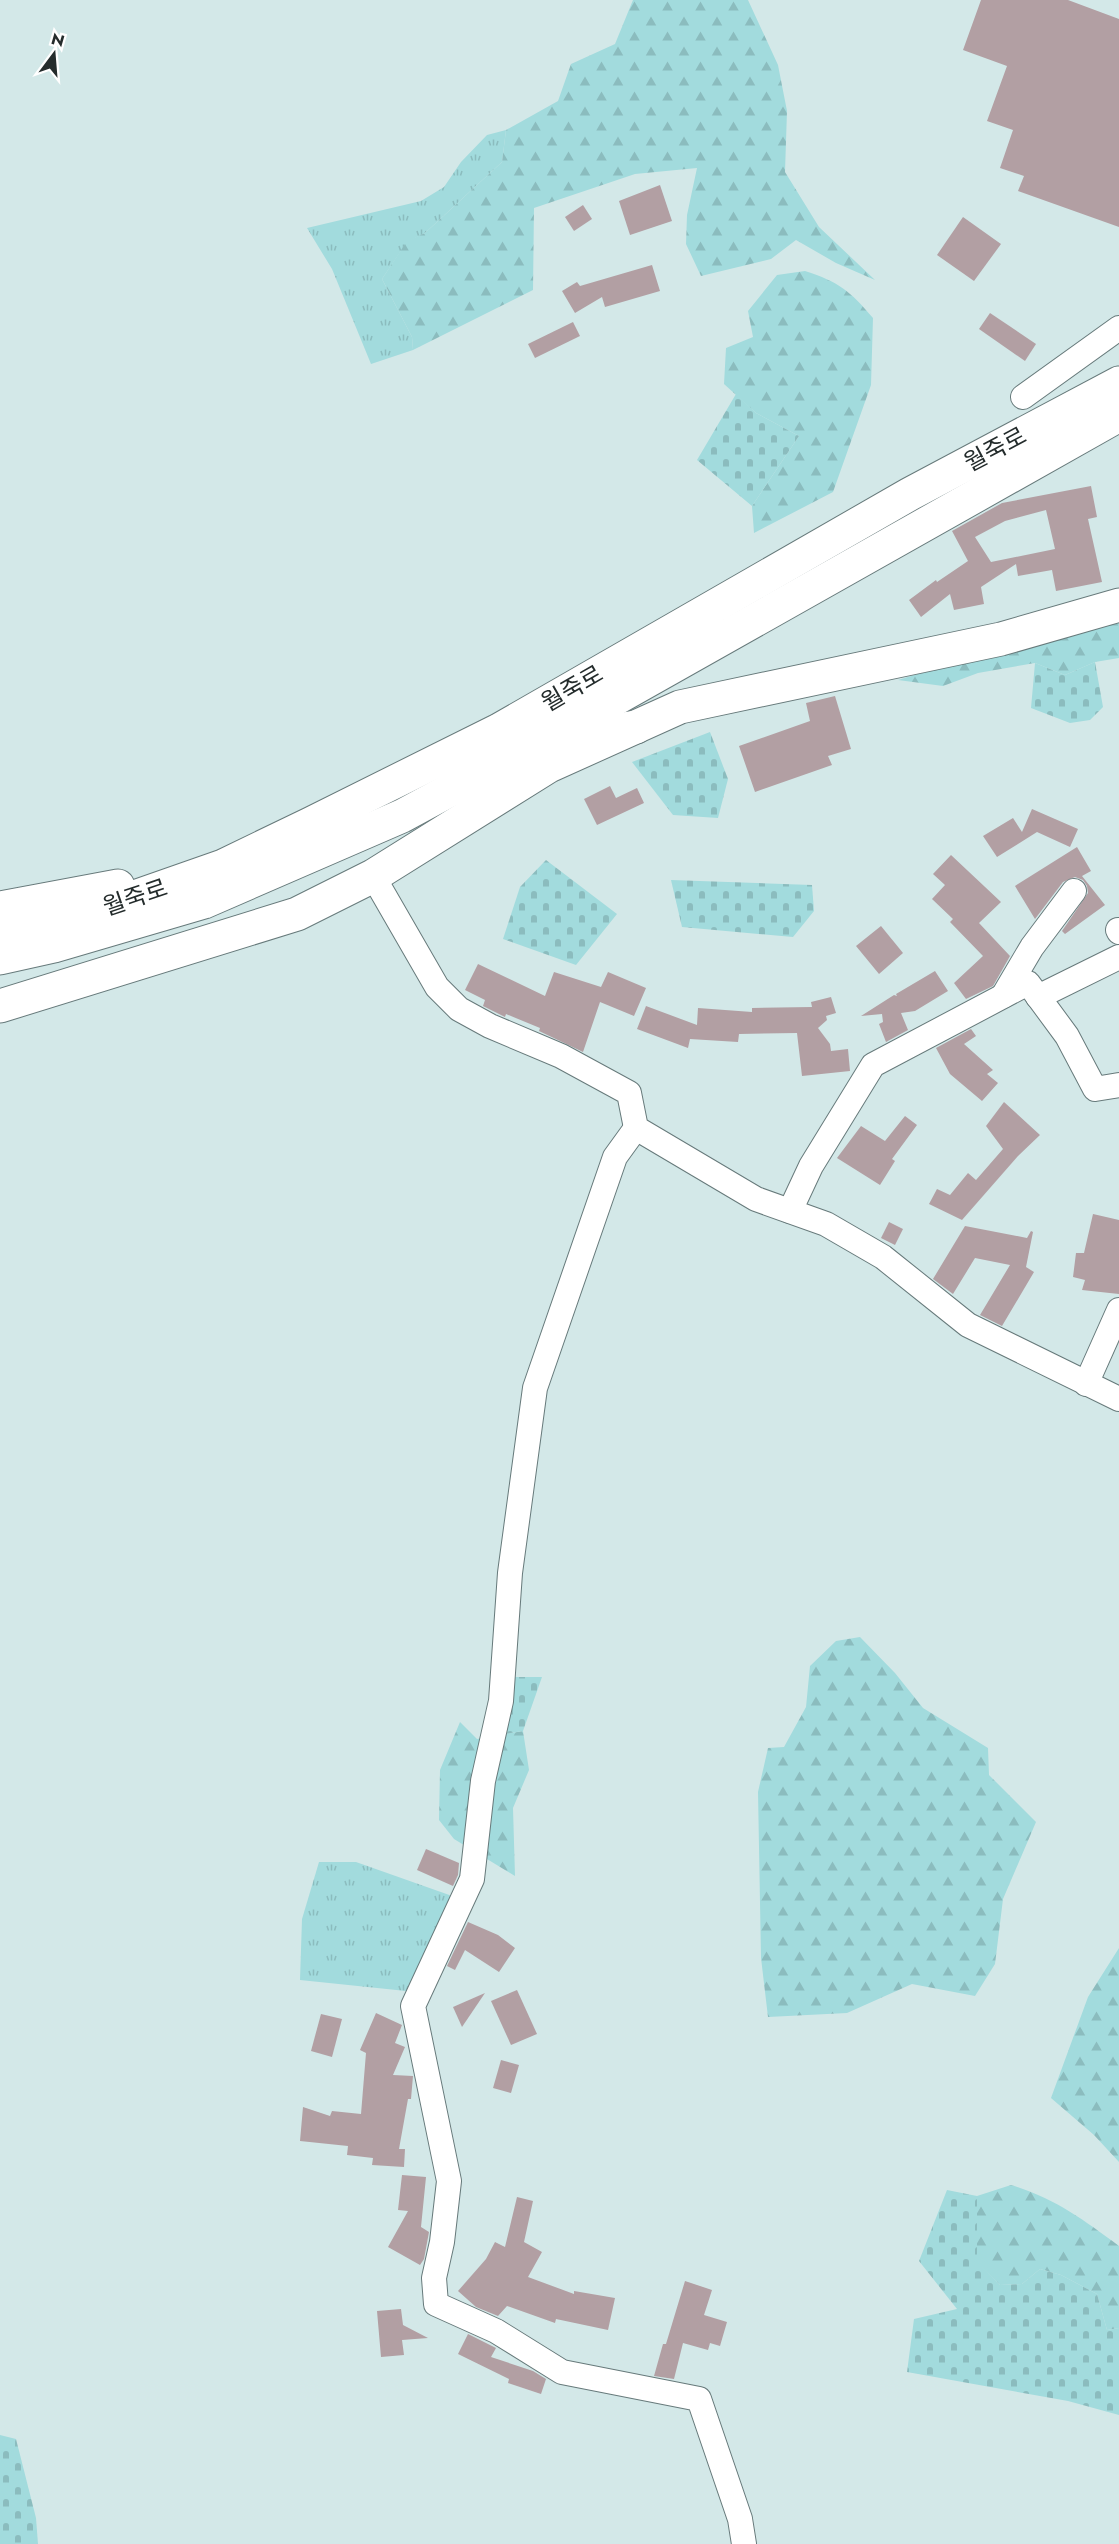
<svg xmlns="http://www.w3.org/2000/svg" width="1119" height="2544" font-family="Jost,'Noto Sans KR',sans-serif">
  <style>
    .grass { fill: url(#grass-tufts) }
    .forest { fill: url(#forest-firs) }
    .cemetery { fill: url(#cemetery-stones) }
    .building { fill: #b29fa3; fill-rule: evenodd }
    .lines { fill: none; stroke-linecap: round; stroke-linejoin: round }
    .street-casing { stroke: #677a7b; stroke-width: 26 }
    .secondary-casing { stroke: #677a7b; stroke-width: 35 }
    .primary-casing { stroke: #677a7b; stroke-width: 35 }
    .street { stroke: #fff; stroke-width: 24 }
    .secondary { stroke: #fff; stroke-width: 33 }
    .primary { stroke: #fff; stroke-width: 33 }
    .labels { text-anchor: middle; dominant-baseline: central; stroke-width: 4.5; stroke-linejoin: round; paint-order: stroke }
    .street-label { font-size: 24px; fill: #242c2c; stroke: #fff }
  </style>
  <defs>
    <pattern id="grass-tufts" width="24" height="20" patternUnits="userSpaceOnUse" patternTransform="scale(1.5)"><rect width="24" height="20" fill="#a2dbdd"/><path d="M3 7l-1-3M5 7V3M7 7l1-3M15 17l-1-3M17 17v-4M19 17l1-3" fill="none" stroke="#8bbcbe"/></pattern>
    <pattern id="forest-firs" width="22" height="20" patternUnits="userSpaceOnUse" patternTransform="scale(1.5)"><rect width="22" height="20" fill="#a2dbdd"/><path d="M5 1l3.5 6h-7zM16 11l3.5 6h-7z" fill="#8bbcbe"/></pattern>
    <pattern id="cemetery-stones" width="16" height="16" patternUnits="userSpaceOnUse" patternTransform="scale(1.5)"><rect width="16" height="16" fill="#a2dbdd"/><path d="M2 7V4a2 2 0 0 1 4 0v3zM10 15v-3a2 2 0 0 1 4 0v3z" fill="#8bbcbe"/></pattern>
  </defs>
  <rect width="100%" height="100%" fill="#d3e8e8"/>
  <g class="grass">
    <path d="M506,130L502,162L425,233L407,242L382,279L412,337L413,350L371,364L332,269L307,228L421,201L444,187L461,162L487,135Z"/>
    <path d="M319,1862H356L455,1897L406,1991L300,1980L302,1919Z"/>
  </g>
  <g class="forest">
    <path d="M633,0H748L778,65L787,111L785,172L819,227L875,280L836,263L796,240L771,259L701,276L686,244L687,215L697,168L635,174L534,208L533,290L413,350L412,337L382,279L407,241L425,233L502,162L506,130L558,101L571,64L615,44Z"/>
    <path d="M805,271C839,282 850,291 873,318L871,385L833,492L754,533L752,506L799,436L756,413L724,384L726,348L753,337L748,311L777,275Z"/>
    <path d="M1119,613V658L1095,662L1065,675L1035,663L978,673L943,686L898,680Z"/>
    <path d="M860,1637L895,1673L923,1708L988,1748L989,1775L1036,1822L1003,1899L995,1964L975,1996L912,1984L847,2013L768,2017L761,1958L758,1792L768,1748L784,1747L806,1707L810,1666L836,1641Z"/>
    <path d="M460,1722L477,1739L523,1731L529,1770L513,1808L515,1876L454,1839L439,1820L440,1770Z"/>
    <path d="M1119,1948V2162L1094,2135L1051,2098L1088,1997Z"/>
    <path d="M1011,2185C1056,2199 1082,2219 1119,2246V2328L1107,2330L1097,2294L1061,2275L1040,2269L1022,2284L1000,2285L977,2262V2196Z"/>
  </g>
  <g class="cemetery">
    <path d="M736,394L756,413L799,436L752,506L697,460Z"/>
    <path d="M1095,662L1103,707L1090,720L1070,723L1031,708L1035,663L1065,675Z"/>
    <path d="M710,732L728,779L718,818L673,815L632,762Z"/>
    <path d="M546,860L617,914L576,965L503,939L520,887Z"/>
    <path d="M671,880L812,885L814,911L793,937L682,927Z"/>
    <path d="M510,1677H542L523,1731L499,1735Z"/>
    <path d="M947,2190L977,2196V2261L1000,2285L1022,2284L1040,2269L1061,2275L1097,2294L1107,2330L1119,2328V2415L1068,2401L907,2372L914,2319L957,2309L919,2261Z"/>
    <path d="M0,2435L16,2439L36,2518L38,2544H0Z"/>
  </g>
  <g class="building">
    <path d="M981,0H1068L1119,19V227L1018,191L1024,176L1000,168L1013,130L987,121L1007,66L963,50Z"/>
    <path d="M660,185L672,221L630,235L619,201Z"/>
    <path d="M583,205L592,219L574,231L565,217Z"/>
    <path d="M963,217L1001,244L974,281L937,255Z"/>
    <path d="M652,265L660,291L605,307L602,297L575,313L562,291L577,282L580,286Z"/>
    <path d="M990,313L1036,344L1025,361L979,329Z"/>
    <path d="M573,322L580,336L535,358L528,344Z"/>
    <path d="M1091,486L1097,517L1088,519L1102,582L1056,591L1052,570L1018,576L1016,564L981,587L984,604L954,610L950,594L921,617L909,600L936,580L937,582L968,561L952,531L1002,503ZM1046,510L1055,549L991,562L975,537L1005,521Z"/>
    <path d="M835,696L851,749L828,756L832,765L755,792L739,746L810,721L806,703Z"/>
    <path d="M610,786L616,798L637,788L644,803L597,825L584,799Z"/>
    <path d="M1032,809L1078,829L1070,847L1037,832L997,857L983,836L1013,818L1022,832Z"/>
    <path d="M1077,847L1091,871L1082,876L1105,905L1065,934L1062,931L1088,893L1087,886L1083,880L1075,877L1063,882L1035,919L1015,886Z"/>
    <path d="M951,855L1001,902L979,923L1010,956L993,986L966,999L954,983L983,956L950,922L953,919L932,899L945,885L933,874Z"/>
    <path d="M881,926L903,953L879,974L856,946Z"/>
    <path d="M478,964L545,996L554,972L601,987L608,972L646,988L634,1016L600,1002L583,1052L539,1031L540,1028L506,1014L505,1017L483,1006L485,1000L465,990Z"/>
    <path d="M935,971L948,991L915,1011L901,1013L908,1030L886,1042L879,1024L883,1022L882,1014L861,1016L894,995L897,996L896,994Z"/>
    <path d="M831,997L836,1013L826,1016L827,1020L818,1028L830,1044L831,1051L848,1049L850,1071L802,1076L797,1033L739,1034L738,1042L690,1039L688,1048L637,1029L646,1006L697,1025L698,1008L752,1012V1008L812,1007L811,1002Z"/>
    <path d="M971,1029L976,1036L964,1044L993,1070L987,1074L998,1083L982,1101L950,1074L936,1048Z"/>
    <path d="M1004,1102L1040,1135L1018,1156L962,1220L929,1204L937,1189L950,1195L968,1173L976,1180L1003,1149L986,1126Z"/>
    <path d="M905,1116L917,1125L892,1159L895,1161L880,1185L837,1158L861,1126L885,1141Z"/>
    <path d="M1093,1214L1119,1220V1294L1082,1290L1085,1280L1073,1277L1076,1253H1084Z"/>
    <path d="M889,1222L903,1229L895,1245L881,1238Z"/>
    <path d="M965,1226L1027,1238L1031,1231L1033,1232L1026,1267L1034,1272L1002,1326L980,1315L1010,1265L975,1258L953,1294L933,1279Z"/>
    <path d="M426,1849L459,1863L458,1875L453,1886L417,1870Z"/>
    <path d="M468,1922L498,1935L515,1948L499,1972L465,1950L455,1970L447,1966Z"/>
    <path d="M517,1990L537,2034L511,2045L491,2001Z"/>
    <path d="M485,1993L462,2027L453,2007Z"/>
    <path d="M376,2013L402,2025L395,2043L405,2047L393,2075L413,2076L411,2099H408L399,2149H405L404,2167L372,2165L373,2158L347,2155L348,2146L300,2141L303,2107L330,2116L332,2111L361,2114L366,2053L360,2050Z"/>
    <path d="M321,2014L342,2019L332,2057L311,2051Z"/>
    <path d="M501,2060L519,2065L511,2093L493,2088Z"/>
    <path d="M402,2175L426,2177L421,2227L429,2232L424,2259L420,2265L388,2247L408,2211L398,2210Z"/>
    <path d="M517,2197L533,2201L524,2242L542,2252L528,2277L574,2294V2291L615,2298L608,2330L556,2319L555,2323L507,2306L498,2316L476,2307L458,2291L486,2259L495,2242L505,2247Z"/>
    <path d="M685,2281L712,2290L704,2315L727,2322L720,2346L710,2343L708,2350L683,2343L674,2379L654,2376L663,2344H666Z"/>
    <path d="M401,2309L403,2325L428,2338L402,2340L404,2355L381,2357L377,2311Z"/>
    <path d="M468,2334L496,2348L491,2357L533,2371L546,2379L541,2394L508,2383L509,2379L458,2354Z"/>
  </g>
  <g class="lines">
    <g class="street-casing">
      <g id="street">
        <path d="M1023,397L1119,328"/>
        <path d="M373,876L437,987L459,1009L490,1026L561,1056L629,1093L636,1128L756,1199L826,1224L883,1257L968,1325L1119,1399"/>
        <path d="M1118,930L1119,932"/>
        <path d="M1003,996L1032,947L1074,891"/>
        <path d="M1038,997L1119,957"/>
        <path d="M636,1128L615,1157L535,1388L510,1573L501,1701L483,1781L472,1879L413,2006L449,2181L442,2242L434,2278L436,2304L496,2331L562,2372L699,2399L740,2519L744,2544"/>
        <path d="M790,1211L811,1166L873,1065L1028,983L1067,1036L1095,1089L1119,1085"/>
        <path d="M1086,1384L1119,1310"/>
      </g>
    </g>
    <g class="secondary-casing">
      <path id="secondary" d="M0,1006L297,914L373,876L549,766L680,707L1001,639L1119,605"/>
    </g>
    <g class="primary-casing">
      <g id="primary">
        <path d="M556,740L636,727"/>
        <path d="M0,908L118,886"/>
        <path d="M0,933L63,922L223,866L310,824L499,730L910,494L1119,383"/>
        <path d="M0,958L54,946L204,902L402,816L537,743L1119,415"/>
      </g>
    </g>
    <use href="#street" class="street"/>
    <use href="#secondary" class="secondary"/>
    <use href="#primary" class="primary"/>
  </g>
  <g class="labels">
    <g class="street-label">
      <text transform="translate(995 449) rotate(-28)">월죽로</text>
      <text transform="translate(572 688) rotate(-30)">월죽로</text>
      <text transform="translate(135 897) rotate(-19)">월죽로</text>
    </g>
  </g>
  <g transform="translate(54 54) rotate(16)" stroke="#ffffff" stroke-width="4.5" paint-order="stroke">
  <path d="M0-4.5L10 22L0 15L-10 22Z" fill="#242c2c"/>
  <text y="-9" font-size="16" font-weight="bold" text-anchor="middle" fill="#242c2c">N</text>
  </g>
</svg>
